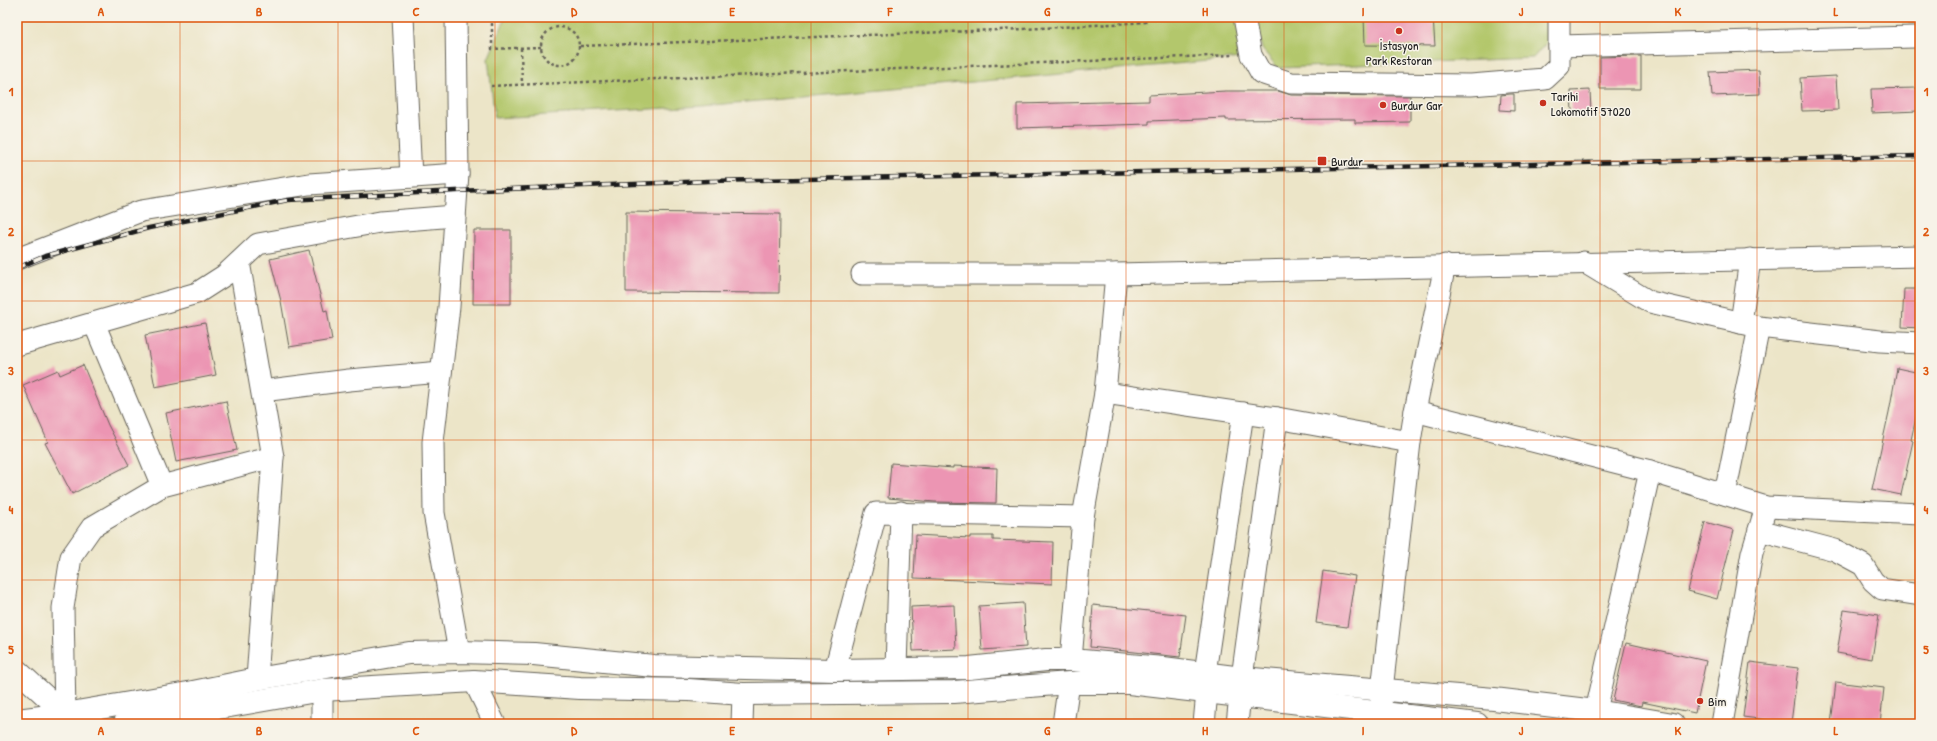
<svg xmlns="http://www.w3.org/2000/svg" width="1937" height="741" font-family="'Patrick Hand',sans-serif">
  <style>
    .green { fill: #b3c76c; stroke: #687244 }
    .building { fill: #ec95b3 }
    .lines { fill: none; stroke-linecap: round; stroke-linejoin: round }
    .minor-casing { stroke: #656258; stroke-width: 23 }
    .major-casing { stroke: #656258; stroke-width: 24 }
    .path { stroke: #656258; stroke-width: 2.5; stroke-dasharray: 3 3; stroke-linecap: butt }
    .minor { stroke: #fff; stroke-width: 21 }
    .major { stroke: #fff; stroke-width: 22 }
    .rail-casing { stroke: #1c1c1c; stroke-width: 4.5 }
    .rail { stroke: #f7f3e8; stroke-width: 3; stroke-dasharray: 9; stroke-linecap: butt }
    .grid { fill: none; stroke: #de560d; stroke-width: 1; stroke-opacity: 0.55 }
    .poi-dot { fill: #c8321e; stroke: #f7f3e8; stroke-width: 1.5 }
    .labels { text-anchor: middle; dominant-baseline: central; stroke-width: 3; stroke-linejoin: round; paint-order: stroke }
    .poi-label { font-size: 13px; fill: #1c1c1c; stroke: #f7f3e8; text-anchor: start }
    .neatline { fill: none; stroke: #de560d; stroke-width: 1.5 }
    .grid-label { font-size: 13px; text-anchor: middle; font-weight: bold; fill: #de560d }
  </style>
  <rect width="100%" height="100%" fill="#f7f3e8"/>
  <filter id="ink" filterUnits="userSpaceOnUse"><feTurbulence type="fractalNoise" baseFrequency=".025" numOctaves="2"/><feDisplacementMap in="SourceGraphic" scale="8" xChannelSelector="R" yChannelSelector="G"/><feConvolveMatrix kernelMatrix="1 2 1 2 8 2 1 2 1" color-interpolation-filters="sRGB"/></filter>
  <filter id="wash" filterUnits="userSpaceOnUse"><feTurbulence type="fractalNoise" baseFrequency=".012" numOctaves="4" result="noise"/><feDisplacementMap in="SourceGraphic" scale="16" xChannelSelector="R" yChannelSelector="G"/><feGaussianBlur stdDeviation="0.9" result="paint"/><feColorMatrix in="noise" values="0 0 0 0 0 0 0 0 0 0 0 0 0 0 0 0 0 1.4 0 .05"/><feComposite in="paint" operator="in"/></filter>
  <g filter="url(#wash)">
    <rect width="100%" height="100%" fill="#ece5c8"/>
    <g class="green">
      <path d="M509,17H1241L1242,58L702,106L495,118L488,59L505,19Z"/>
      <path d="M1256,17H1547L1548,41L1533,58L1278,68L1262,49Z"/>
    </g>
    <g id="blocks">
      <g class="building">
        <path d="M1364,17H1433L1435,46L1365,45Z"/>
        <path d="M1641,56V89H1600V57Z"/>
        <path d="M1759,70L1760,94L1712,96L1710,72Z"/>
        <path d="M1836,76L1838,110L1802,111L1800,78Z"/>
        <path d="M1917,88L1918,111L1872,113L1871,89Z"/>
        <path d="M1590,90L1591,111L1572,112L1571,91Z"/>
        <path d="M1226,91H1278L1291,95L1410,96V122L1355,123V119L1226,120V118L1149,121V124L1017,128V104L1149,101V95Z"/>
        <path d="M1510,94H1514V111L1500,110L1501,95Z"/>
        <path d="M626,212L780,214L779,293L626,292Z"/>
        <path d="M474,230H511V304H473Z"/>
        <path d="M309,250L324,311L327,310L332,340L289,347L281,301L270,259Z"/>
        <path d="M1904,289H1920V328L1902,327Z"/>
        <path d="M205,323L216,375L155,387L145,335Z"/>
        <path d="M83,365L108,425L129,465L72,494L45,443L48,442L23,385L58,370L60,375Z"/>
        <path d="M1897,368L1920,373V399L1911,440L1913,441L1901,495L1872,489L1889,412Z"/>
        <path d="M226,401L237,450L176,462L166,413Z"/>
        <path d="M891,463L953,468V466L997,468L996,503L935,502L888,498Z"/>
        <path d="M1705,522L1734,530L1717,599L1688,591Z"/>
        <path d="M916,535L970,538V536H993V540L1053,542L1052,584L914,578Z"/>
        <path d="M1323,571L1355,576L1347,627L1316,623Z"/>
        <path d="M1023,603L1026,647L982,650L979,606Z"/>
        <path d="M954,605L956,649L913,651L911,607Z"/>
        <path d="M1093,605L1186,615L1180,657L1090,647Z"/>
        <path d="M1844,610L1879,615L1872,659L1837,653Z"/>
        <path d="M1626,643L1706,661L1695,713L1642,702L1641,706L1613,700Z"/>
        <path d="M1750,662L1798,668L1791,723L1743,717Z"/>
        <path d="M1836,682L1884,688L1880,724H1831Z"/>
      </g>
    </g>
  </g>
  <g filter="url(#ink)">
    <use href="#blocks" fill-opacity="0" stroke="#656258" stroke-width="1"/>
    <g class="lines">
      <g class="minor-casing">
        <g id="minor">
          <path d="M403,17L411,177"/>
          <path d="M456,17L458,174L449,307L433,442L434,513L459,652"/>
          <path d="M1244,17L1251,55L1261,73L1291,83L1471,85L1545,79L1559,66V17"/>
          <path d="M1559,46L1914,37"/>
          <path d="M17,259L141,211L309,184L458,174"/>
          <path d="M239,262L273,457L257,679"/>
          <path d="M1584,262L1650,302L1759,327L1880,341L1920,343"/>
          <path d="M862,274H1116L1920,256"/>
          <path d="M1116,274L1105,393L1277,418L1410,442"/>
          <path d="M94,323L162,486"/>
          <path d="M1741,323L1750,259"/>
          <path d="M17,345L197,293L225,275L258,244L380,222L455,216"/>
          <path d="M262,391L349,380L441,372"/>
          <path d="M1415,411L1650,471L1766,507L1920,514"/>
          <path d="M1725,494L1759,327"/>
          <path d="M1759,530L1835,550L1863,565L1873,581L1882,589L1920,595"/>
          <path d="M1071,660L1083,517L1105,393"/>
          <path d="M896,668L901,512"/>
          <path d="M17,670L65,714"/>
          <path d="M835,670L876,513L1083,517"/>
          <path d="M1205,673L1243,413"/>
          <path d="M1242,678L1277,418"/>
          <path d="M474,681L495,724"/>
          <path d="M322,690V724"/>
          <path d="M1596,711L1650,471"/>
          <path d="M68,724L65,714L63,608L71,557L92,527L162,486L273,457"/>
          <path d="M742,724L743,694"/>
          <path d="M1063,724L1069,683"/>
          <path d="M1204,724L1207,692"/>
          <path d="M1237,724L1240,695"/>
          <path d="M1380,724L1382,690L1410,442L1415,411L1445,265"/>
          <path d="M1722,724L1752,553L1766,507"/>
        </g>
      </g>
      <g class="major-casing">
        <g id="major">
          <path d="M17,720L65,714L188,693L257,679L409,653L459,652L534,654L654,666L835,670L969,668L1046,660H1071L1163,668L1242,678L1494,699L1596,711L1673,724"/>
          <path d="M124,724L322,690L474,681L580,688L689,690L743,694L954,692L1069,683H1129L1477,724"/>
        </g>
      </g>
      <g class="path">
        <path d="M492,17V49L541,47"/>
        <circle cx="560" cy="46" r="19"/>
        <path d="M580,46L1024,29L1147,22"/>
        <path d="M521,48L522,85"/>
        <path d="M491,86L1232,55"/>
      </g>
      <use href="#minor" class="minor"/>
      <use href="#major" class="major"/>
      <g class="rail-casing">
        <path id="rail" d="M17,268L45,256L149,228L288,200L456,191L709,181L1920,156"/>
      </g>
      <use href="#rail" class="rail"/>
    </g>
  </g>
  <path class="grid" d="M180,17V724M338,17V724M495,17V724M653,17V724M811,17V724M968,17V724M1126,17V724M1284,17V724M1442,17V724M1600,17V724M1757,17V724M17,161H1920M17,301H1920M17,440H1920M17,580H1920"/>
  <g class="poi-dot">
    <circle cx="1399" cy="31" r="4"/>
    <circle cx="1543" cy="103" r="4"/>
    <circle cx="1383" cy="105" r="4"/>
    <rect x="1317" y="156" width="10" height="10" rx="2"/>
    <circle cx="1700" cy="701" r="4"/>
  </g>
  <g class="labels">
    <g class="poi-label">
      <text x="1399" y="45" text-anchor="middle">İstasyon<tspan x="1399" dy="15">Park Restoran</tspan></text>
      <text x="1551" y="96">Tarihi<tspan x="1551" dy="15">Lokomotif 57020</tspan></text>
      <text x="1391" y="105">Burdur Gar</text>
      <text x="1331" y="161">Burdur</text>
      <text x="1708" y="701">Bim</text>
    </g>
  </g>
  <rect width="1937" height="741" fill="none" stroke="#f7f3e8" stroke-width="44"/>
  <rect x="22" y="22" width="1893" height="697" class="neatline"/>
  <g class="grid-label">
    <text x="101" y="16">A</text>
    <text x="259" y="16">B</text>
    <text x="416" y="16">C</text>
    <text x="574" y="16">D</text>
    <text x="732" y="16">E</text>
    <text x="890" y="16">F</text>
    <text x="1047" y="16">G</text>
    <text x="1205" y="16">H</text>
    <text x="1363" y="16">I</text>
    <text x="1521" y="16">J</text>
    <text x="1678" y="16">K</text>
    <text x="1836" y="16">L</text>
    <text x="11" y="96">1</text>
    <text x="1926" y="96">1</text>
    <text x="11" y="236">2</text>
    <text x="1926" y="236">2</text>
    <text x="11" y="375">3</text>
    <text x="1926" y="375">3</text>
    <text x="11" y="514">4</text>
    <text x="1926" y="514">4</text>
    <text x="11" y="654">5</text>
    <text x="1926" y="654">5</text>
    <text x="101" y="735">A</text>
    <text x="259" y="735">B</text>
    <text x="416" y="735">C</text>
    <text x="574" y="735">D</text>
    <text x="732" y="735">E</text>
    <text x="890" y="735">F</text>
    <text x="1047" y="735">G</text>
    <text x="1205" y="735">H</text>
    <text x="1363" y="735">I</text>
    <text x="1521" y="735">J</text>
    <text x="1678" y="735">K</text>
    <text x="1836" y="735">L</text>
  </g>
</svg>
